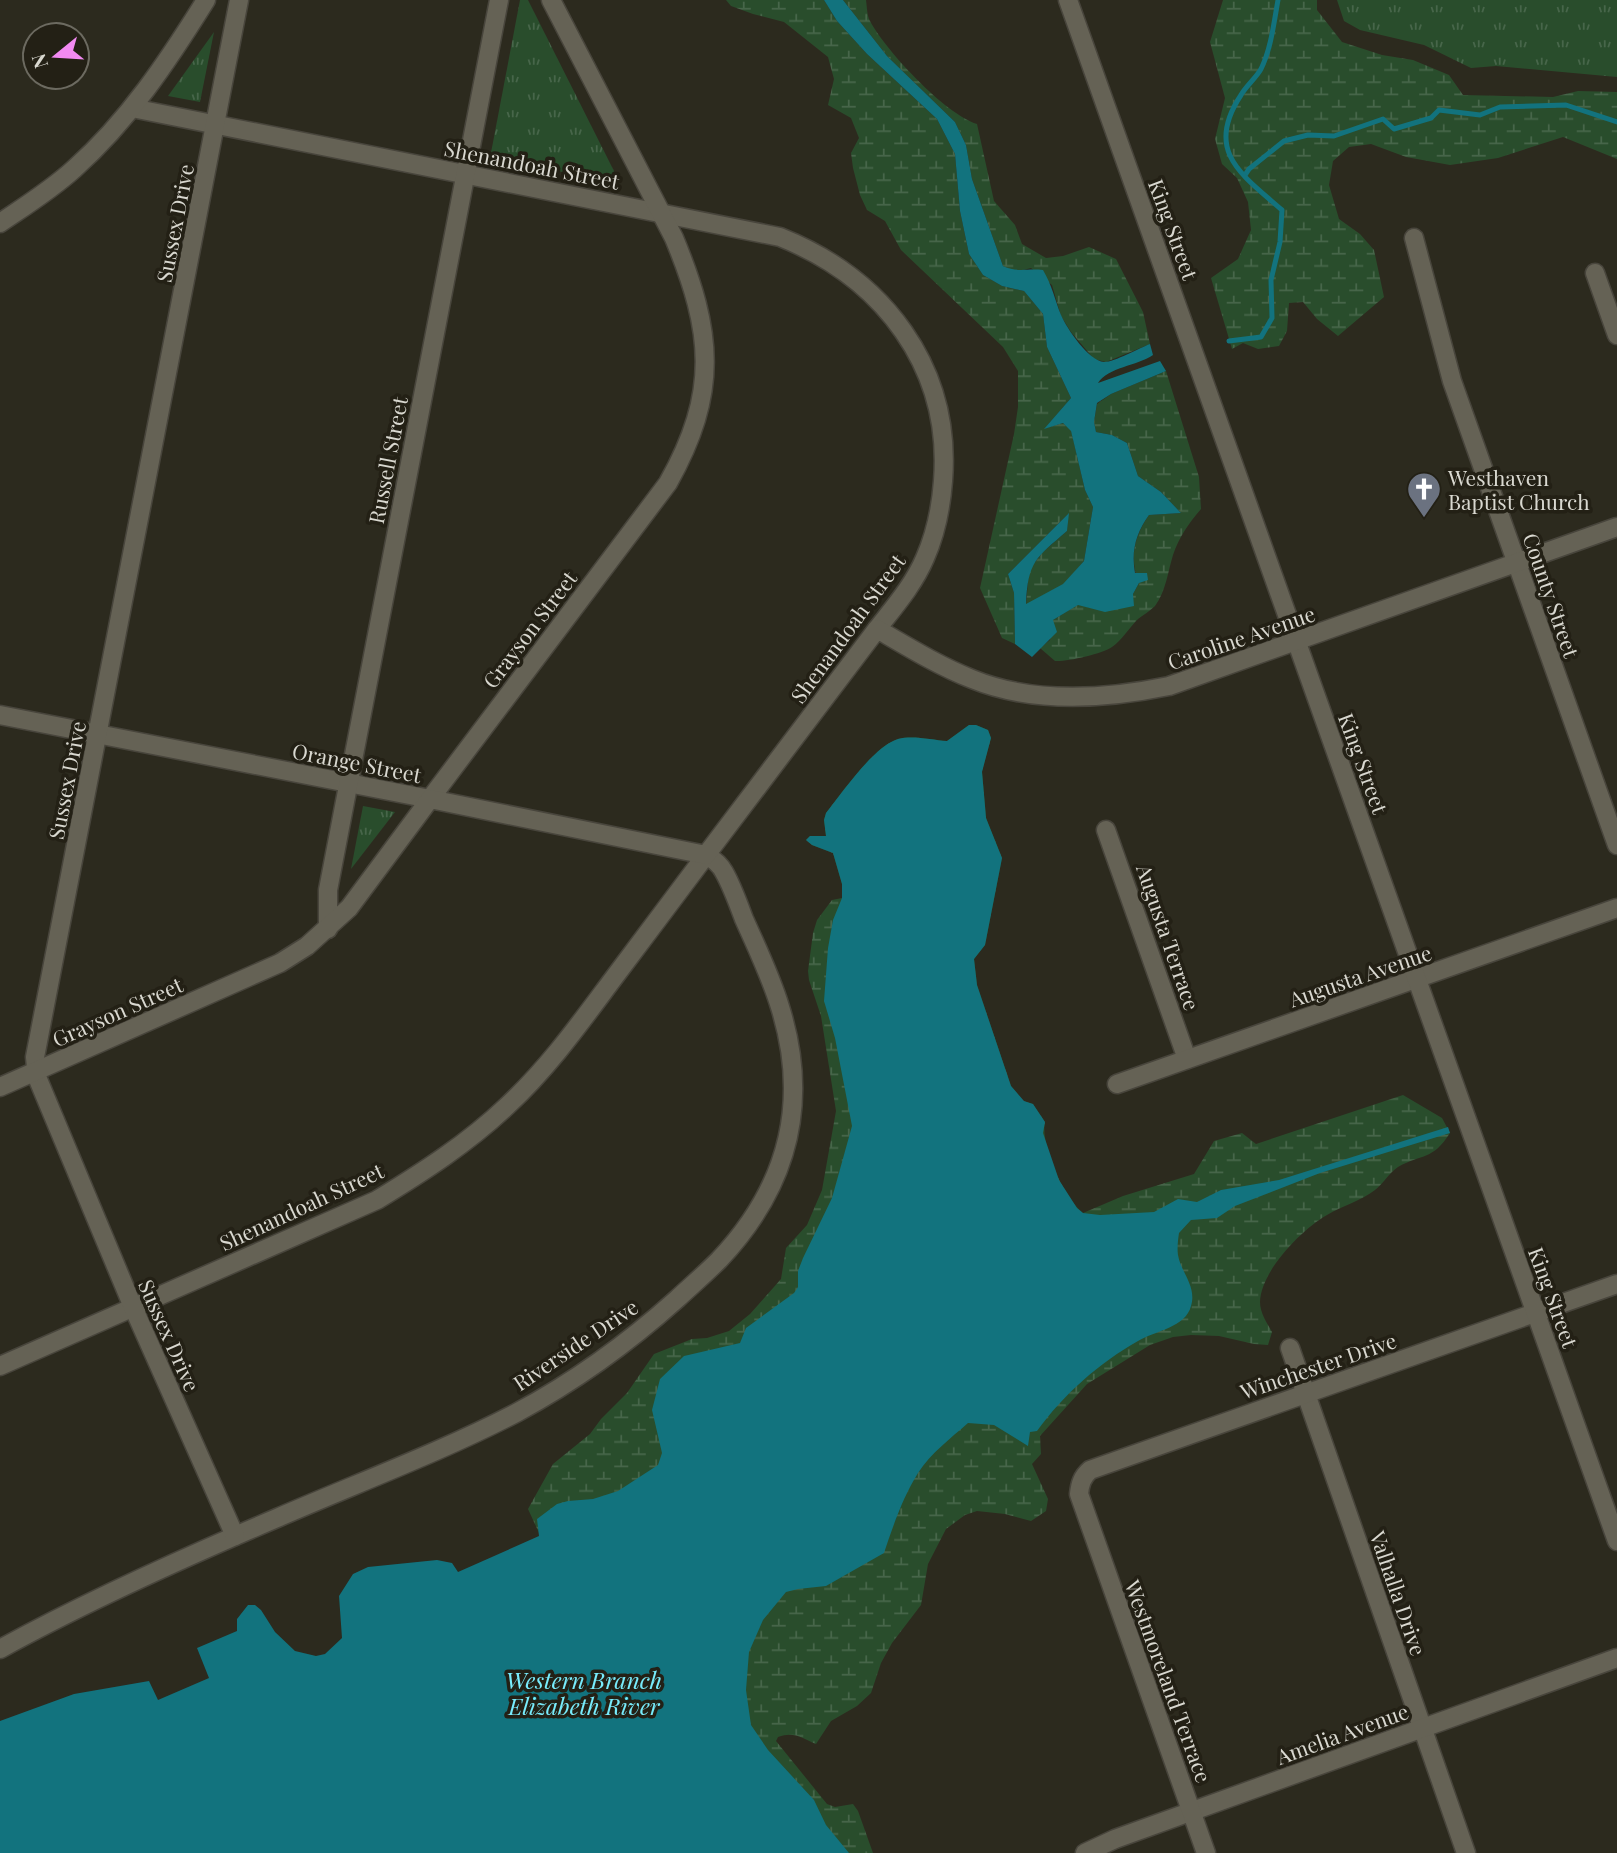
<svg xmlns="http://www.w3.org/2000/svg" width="1617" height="1853" font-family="'Playfair Display',serif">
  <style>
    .wetland { fill: url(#wetland-marsh) }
    .park { fill: url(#park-tufts) }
    .water { fill: #12737e }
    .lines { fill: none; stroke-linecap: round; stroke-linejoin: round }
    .stream { stroke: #12737e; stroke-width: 5 }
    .minor-casing { stroke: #48453c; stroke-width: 21 }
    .tertiary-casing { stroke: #48453c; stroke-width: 21 }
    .minor { stroke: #656255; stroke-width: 18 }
    .tertiary { stroke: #656255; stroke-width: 18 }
    .labels { text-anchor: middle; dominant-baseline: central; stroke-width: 7; stroke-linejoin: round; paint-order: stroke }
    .street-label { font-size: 21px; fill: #d9d8d0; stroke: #232015 }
    .poi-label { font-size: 21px; fill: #d9d8d0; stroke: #232015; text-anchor: start }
    .water-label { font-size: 23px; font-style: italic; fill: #78ecfc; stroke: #232015 }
  </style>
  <defs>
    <pattern id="wetland-marsh" width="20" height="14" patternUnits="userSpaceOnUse" patternTransform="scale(1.75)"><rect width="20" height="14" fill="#294d2c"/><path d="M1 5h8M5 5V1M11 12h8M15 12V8" fill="none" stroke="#47664a"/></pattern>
    <pattern id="park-tufts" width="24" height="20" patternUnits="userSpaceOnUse" patternTransform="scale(1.75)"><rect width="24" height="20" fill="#294d2c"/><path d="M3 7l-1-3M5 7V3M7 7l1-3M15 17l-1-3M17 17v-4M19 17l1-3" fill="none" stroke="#47664a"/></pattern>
  </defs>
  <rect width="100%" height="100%" fill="#2c2a1e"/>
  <g class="wetland">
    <path d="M726,0H824L837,21L867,54L937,119L955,154L960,211L969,254L983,275L1002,286L1024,291L1043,314L1047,347L1071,398L1045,428L1063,423L1071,430L1085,490L1093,507L1084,561L1064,584L1026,605L1029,570L1043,552L1067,531L1068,514L1008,574L1014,593L1015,644L1002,638L980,588L1014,434L1018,407V371L1003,347L901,250L885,221L867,210L860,195L853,168L851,153L859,138L851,118L828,105L834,79L828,57L784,22L753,14L731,6Z"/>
    <path d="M843,0H866C867,7 867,16 870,21C886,51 945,114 977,124L994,201L1015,225L1022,244L1046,258L1063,256L1089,247L1116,259L1143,312L1150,344L1106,362L1094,359L1071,332L1061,316L1052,285L1031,268L1015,272L1003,266L972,179L966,145L955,122L887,56Z"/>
    <path d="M1223,0H1317V10L1342,42L1382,55L1413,60L1449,75L1463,95L1553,97L1578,91L1617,92V159L1563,137L1498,158L1450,165L1406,157L1371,144L1349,147L1333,161L1329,185L1339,219L1360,234L1374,250L1384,297L1338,336L1317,319L1303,302L1289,303L1287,331L1279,346L1258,349L1243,343L1232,349L1211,278L1238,259L1251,230L1248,202L1237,178L1222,164L1215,139L1225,98L1210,42Z"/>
    <path d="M1166,371L1199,477L1201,509C1189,523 1179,537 1173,555C1168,571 1166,591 1155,606C1150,611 1143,615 1138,619C1129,628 1122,640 1112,647C1102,654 1066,662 1055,661L1040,648L1050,640L1053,620L1079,604L1090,608L1133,594L1139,583C1129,558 1134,537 1149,515L1181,513L1161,492L1138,476L1127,443L1112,435L1096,432L1094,422L1097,404L1111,394Z"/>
    <path d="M969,725H976L988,730L991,738L982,771L985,806L986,818L1002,858L985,945L974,959L977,985L1011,1086L1023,1101L1033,1104L1045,1122C1040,1145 1064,1198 1083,1213L1123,1196L1194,1174L1214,1141L1242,1133L1256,1144L1403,1095L1442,1118L1450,1133C1432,1161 1423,1153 1398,1167C1389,1173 1383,1184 1375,1190C1361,1201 1342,1206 1327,1215C1301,1230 1261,1271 1260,1302C1260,1313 1267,1323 1272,1332L1268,1345L1254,1344L1219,1336L1191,1335L1173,1337L1150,1345L1087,1384L1040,1436L1041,1454L1032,1464L1048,1499L1046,1511L1031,1521L1005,1514L977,1511L965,1515L946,1529L928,1564L921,1605L892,1643L881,1663L871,1693L857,1706L831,1721L816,1744C802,1738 794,1731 778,1737L776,1741L827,1804L835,1807L853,1804L858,1811L873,1853H829L758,1769L702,1445L540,1535L528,1509L553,1464L590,1434L601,1419L627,1393L654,1354L692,1339L707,1338L729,1331L750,1314L781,1279L786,1248L807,1225L822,1190L836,1111L821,1016L809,980L808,971L813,933L817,920L832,900L842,898V884L833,853L812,845L806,840L810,836H826L824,820L826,813C842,793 874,746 898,739C913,735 932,740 947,741Z"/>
  </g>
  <g class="park">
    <path d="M520,0H528L620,183L490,158Z"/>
    <path d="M1337,0H1617V77L1496,66L1471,68L1424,45L1360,30L1344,21Z"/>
    <path d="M214,32L200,102L168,96Z"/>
    <path d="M363,806L395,812L351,869Z"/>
  </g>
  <g class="water">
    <path d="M824,0H843L887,56L955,122L966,145L972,179L1003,266C1018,273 1027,268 1043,270C1052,285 1055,300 1061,315C1067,329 1089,361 1104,362C1115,362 1139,348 1150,344L1153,355C1137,366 1108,367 1098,383L1160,361L1166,371L1111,394L1097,403L1094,422L1096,432L1112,435L1127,443L1138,476L1161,492L1181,513L1149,515C1136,533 1131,551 1135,573H1147L1148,580L1139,583L1133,594L1134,606L1105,612L1078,605L1053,620L1057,632L1032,657L1015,644L1014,593L1008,574L1069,513L1067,531C1036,558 1028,561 1026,604L1063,584L1084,561L1093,507L1085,490L1071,431L1063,423L1044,429L1071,398L1047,347L1043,314L1024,291L1002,286L983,275L969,254L960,211L955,154L937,119L867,54L837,21Z"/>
    <path d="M969,725H976L988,730L991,738L982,772L985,806L986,818L1002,858L985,945L974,959L977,985L1011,1086L1024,1101L1033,1104L1045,1122L1043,1133L1059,1180L1077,1208L1083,1213L1100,1215L1154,1212L1178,1199L1197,1202L1221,1190L1279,1180L1448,1127L1450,1133L1320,1173L1235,1206L1217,1218L1191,1220L1179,1233C1178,1240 1177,1248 1178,1255C1181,1273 1197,1286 1191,1306C1186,1327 1155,1331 1138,1341C1099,1363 1064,1394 1037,1431L1030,1432L1028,1446L994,1425L968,1423C951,1438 931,1453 918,1473C903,1497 893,1526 884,1553L826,1586L798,1589L786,1592L763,1620L749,1652L746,1690L751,1725L768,1750L814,1800L826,1825L849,1853H0V1721L74,1694L149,1681L158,1700L209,1678L197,1648L237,1631V1619L248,1605H255L261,1610L275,1632L295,1651L316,1656L325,1654L342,1638L339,1596L353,1574L368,1567L437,1560L452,1563L458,1572L539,1536L537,1519L557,1504L568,1501L593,1499L618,1491L658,1465L662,1453L652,1410L660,1379L684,1356L740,1343L746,1328L794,1293L798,1287V1271L803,1258L832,1198L852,1126L835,1038L824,1001L828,948L833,920L842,898V884L833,853L812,845L806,840L810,836H826L824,820L826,813C842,793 874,746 898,739C913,735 932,740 947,741Z"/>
  </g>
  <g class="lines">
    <g class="stream">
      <path d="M1245,175L1249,169L1284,141L1308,135L1334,136L1383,119L1394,129L1431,118L1439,110L1480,115L1500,107L1566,105L1617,122"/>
      <path d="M1229,341L1261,337L1272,318L1271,280L1280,242L1282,210C1241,174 1204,151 1241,95C1246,86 1256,78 1261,69C1271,49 1274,22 1278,0"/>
    </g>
    <g class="minor-casing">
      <g id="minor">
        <path d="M132,108L780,237C883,278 952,367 943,481C941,508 936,533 925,558C914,584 895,606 877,629"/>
        <path d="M0,223C25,206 51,190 74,169C128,121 168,61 206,0"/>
        <path d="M1414,238L1452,381L1617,845"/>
        <path d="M1595,273L1617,335"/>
        <path d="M0,715L430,799L668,483C719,392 713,332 674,238L551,0"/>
        <path d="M1106,830L1187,1059"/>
        <path d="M328,929V890L499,0"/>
        <path d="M1117,1084L1617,908"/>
        <path d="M1290,1348L1466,1853"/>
        <path d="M0,1366L377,1200C423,1172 468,1143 507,1106C547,1069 578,1026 610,983C642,940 674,898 706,855C713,859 720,864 724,872C732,886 738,903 744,919C757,948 771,977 780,1007C810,1103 788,1187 719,1260C706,1273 691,1286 677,1299C628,1343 574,1382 516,1413C441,1452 355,1484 277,1518C183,1558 89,1600 0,1649"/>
        <path d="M235,1536L133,1307L37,1077L35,1057L239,0"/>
        <path d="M1085,1853L1115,1839L1617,1658"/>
        <path d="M1206,1853L1079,1494C1080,1484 1082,1477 1090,1470L1617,1284"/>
      </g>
    </g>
    <g class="tertiary-casing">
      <g id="tertiary">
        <path d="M1068,0L1617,1541"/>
        <path d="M0,1087L280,963L307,946L349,908L430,799L706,855L877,629C908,647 939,666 972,679C1033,704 1106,699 1169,686L1617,527"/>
      </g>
    </g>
    <use href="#minor" class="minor"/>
    <use href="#tertiary" class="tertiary"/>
  </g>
  <defs>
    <g id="church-pin" transform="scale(1.75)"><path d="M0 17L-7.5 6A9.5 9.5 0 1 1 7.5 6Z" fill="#6b7280" stroke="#232015"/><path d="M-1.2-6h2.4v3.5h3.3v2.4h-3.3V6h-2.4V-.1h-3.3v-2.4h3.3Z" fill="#fff"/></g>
  </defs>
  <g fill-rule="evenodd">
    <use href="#church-pin" x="1424" y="489"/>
  </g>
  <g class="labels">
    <g class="street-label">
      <text transform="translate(532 164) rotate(11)">Shenandoah Street</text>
      <text transform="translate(174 223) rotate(-79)">Sussex Drive</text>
      <text transform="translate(1174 229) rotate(70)">King Street</text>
      <text transform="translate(387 460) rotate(-79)">Russell Street</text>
      <text transform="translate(1552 595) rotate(71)">County Street</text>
      <text transform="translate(847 628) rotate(-54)">Shenandoah Street</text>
      <text transform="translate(529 629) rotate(-53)">Grayson Street</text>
      <text transform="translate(1241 637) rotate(-19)">Caroline Avenue</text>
      <text transform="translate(357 762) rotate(11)">Orange Street</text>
      <text transform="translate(1364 763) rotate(70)">King Street</text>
      <text transform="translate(66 780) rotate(-79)">Sussex Drive</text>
      <text transform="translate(1169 937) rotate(71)">Augusta Terrace</text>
      <text transform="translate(1360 975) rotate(-19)">Augusta Avenue</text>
      <text transform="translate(117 1011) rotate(-24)">Grayson Street</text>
      <text transform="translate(301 1206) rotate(-25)">Shenandoah Street</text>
      <text transform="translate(1554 1297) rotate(70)">King Street</text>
      <text transform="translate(170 1335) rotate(66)">Sussex Drive</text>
      <text transform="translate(575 1344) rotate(-34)">Riverside Drive</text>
      <text transform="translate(1318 1365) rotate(-19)">Winchester Drive</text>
      <text transform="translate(1399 1593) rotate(71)">Valhalla Drive</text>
      <text transform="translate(1169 1681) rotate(70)">Westmoreland Terrace</text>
      <text transform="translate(1342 1733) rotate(-20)">Amelia Avenue</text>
    </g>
    <g class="poi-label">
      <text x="1448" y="477">Westhaven<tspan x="1448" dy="24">Baptist Church</tspan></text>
    </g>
    <g class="water-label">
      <text x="584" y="1679">Western Branch<tspan x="584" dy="26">Elizabeth River</tspan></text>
    </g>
  </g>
  <g transform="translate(56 56) rotate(252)"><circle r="33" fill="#232015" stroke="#6c6a60" stroke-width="2"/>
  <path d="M0-5L12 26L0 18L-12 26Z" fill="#f28af2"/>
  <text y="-10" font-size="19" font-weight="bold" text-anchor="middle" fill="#d9d8d0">N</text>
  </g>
</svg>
